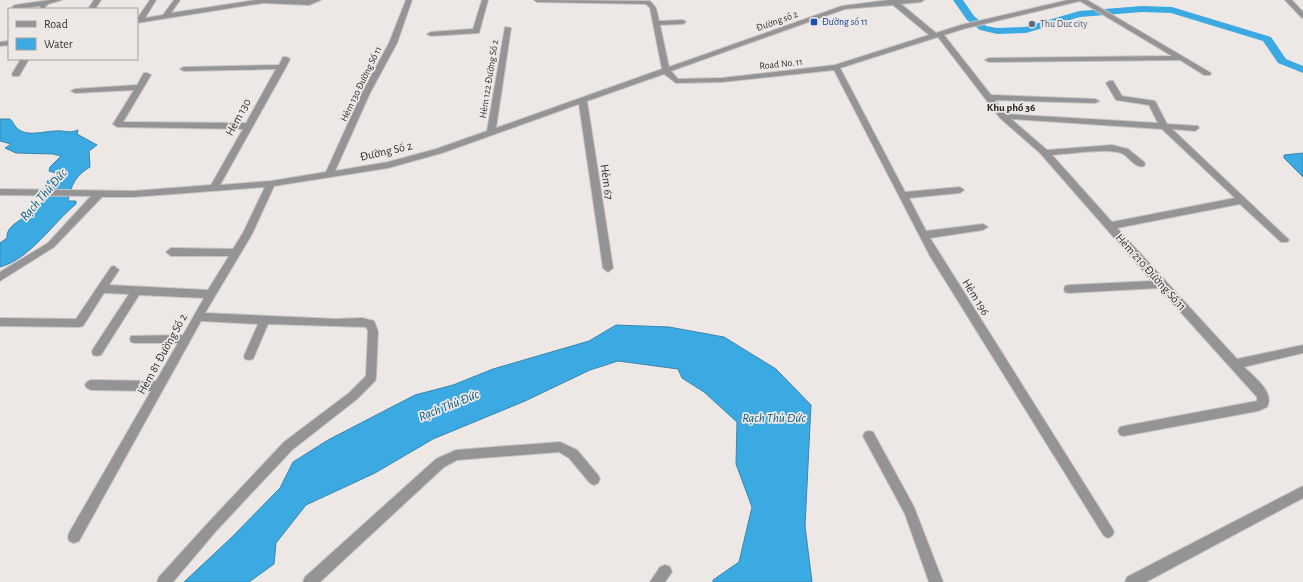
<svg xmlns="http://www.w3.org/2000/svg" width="1303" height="582" font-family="'Alegreya Sans',sans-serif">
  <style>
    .water { fill: #3caae2; stroke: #3a86ad }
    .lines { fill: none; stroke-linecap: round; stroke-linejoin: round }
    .canal { fill: #3caae2; fill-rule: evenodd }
    .minor-casing { stroke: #c8c4c2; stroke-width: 2 }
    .minor { fill: #949395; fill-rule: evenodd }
    .transit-dot { fill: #1a4fb4; stroke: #ede8e6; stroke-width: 1.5 }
    .service-dot { fill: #5c6f8a; stroke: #ede8e6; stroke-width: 1.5 }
    .labels { text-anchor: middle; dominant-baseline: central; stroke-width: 3.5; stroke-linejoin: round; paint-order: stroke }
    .far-street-label { font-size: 10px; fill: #353332; stroke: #ede8e6 }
    .far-transit-label { font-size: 10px; fill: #164399; stroke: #ede8e6; text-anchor: start }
    .far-service-label { font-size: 10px; fill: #4e5e75; stroke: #ede8e6; text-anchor: start }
    .far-neighbourhood-label { font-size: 11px; font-weight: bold; fill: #2c2827; stroke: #ede8e6 }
    .street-label { font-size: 12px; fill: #353332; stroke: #ede8e6 }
    .water-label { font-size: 13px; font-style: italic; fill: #075d83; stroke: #ede8e6 }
  </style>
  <rect width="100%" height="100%" fill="#ede8e6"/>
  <g class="water">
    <path d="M0,119H10C13,121 13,124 16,127C25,138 44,131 56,131C65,130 68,134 78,130L77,134L97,145L89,151L90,167C76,175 71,185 68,201H76V204C53,223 30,259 0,267V243L7,238C5,220 40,217 46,194C48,189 49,186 47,181L60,177L59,174L49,171L50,167L61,156L53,154L16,153L5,148L11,144L0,141Z"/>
    <path d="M1303,153V177L1284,158V155Z"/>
    <path d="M616,325L669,327L724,337L776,369L811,405L805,526L812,582H713V580L739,562L752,507L736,464L737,422L704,392L682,378L678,369L618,361L590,370L525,401L433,439L375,473L306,505L276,543L274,564L249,582H184L231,538L280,488L293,462L328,440L415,395L453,385L493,369L589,341Z"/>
  </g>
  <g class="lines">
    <path class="canal" d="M953,0H963L974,16L986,26L997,28L1025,27L1079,11L1142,6L1172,7L1271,37L1286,59L1303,66V73L1278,63L1263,41L1171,13L1142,12L1080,17L1026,33L997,34L980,30L967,20Z"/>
    <g class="minor-casing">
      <g id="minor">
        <path d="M50,0H62L48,4L43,9L41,8L40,6L15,9L12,7L15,5Z"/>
        <path d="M94,0H101L95,9H88Z"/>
        <path d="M150,0H156L145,18L163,15L174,0H180L171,13L256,0H321L309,5L263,3L137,23V19Z"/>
        <path d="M406,0H412L397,43L370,93L335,171L388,162L436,149L487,131L505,27L511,28L496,128L662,69L650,8L646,4L537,2L534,0L650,1L656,8L659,21L683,20L686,22L683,24L660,25L669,67L842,6L889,0H924L921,2L901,4L936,33L961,25L1068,0H1087L1211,73L1210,75H1204L1180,60L989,62L985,60L989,58L1172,56L1080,1L963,29L944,35L991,95L1095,99L1099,101L1095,103L995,100L1005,114L1158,123L1149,105L1116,100L1106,83L1110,81H1113L1122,96L1155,101L1167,124L1198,126L1199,128L1195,131L1172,129L1287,238L1289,240L1287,242H1281L1240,204L1117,228L1237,359L1303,345V353L1244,367C1254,377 1275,392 1267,407L1258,411L1124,436L1120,435L1118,431L1120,427L1124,426L1257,401V397L1159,288L1069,293L1065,292L1064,289L1065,286L1069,285L1152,281L1040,153L1000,118L938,37L840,68L905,192L960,187L964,190L960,193L909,198L926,231L983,224L988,227L983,230L930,238L1112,528L1114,532L1112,536L1108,538L1104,536L930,256L834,70L722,82L676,83L664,74L587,101L613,268L608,272L603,268L579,104L442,153L388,168L274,186L252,234L205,313L336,319L362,318L374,321L378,331L376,378L375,381L357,399L292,450L216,531L173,582H157L159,577L208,523L284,442L349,393L366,376L368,331L366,327L268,324L253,359L249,360L245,359L244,356L258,324L201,321L79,541L74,543L69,541L68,537L69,533L151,391L91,390L87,388L85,385L87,382L91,380L156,381L178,343H135L131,342L130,339L131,336L183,335L204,298L139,295L101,355L97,356L93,355L92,352L93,349L129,294L104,293L83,326L79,327L0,326V318L76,319L111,267L114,266L119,270L109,285L208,290L229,256H171L166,252L171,248L233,249L243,233L265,187L133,197H102L54,247L0,281V272L48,243L91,196L0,195V189L133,191L211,185L243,129L117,127L113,124L134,90L75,93L71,91L75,89L137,85L144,73H147L151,75L123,122L246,123L276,69L184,71L180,69L184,67L279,65L283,57H286L290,59L286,67L220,185L271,181L326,172L362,93L389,43ZM893,5L929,35L835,65L722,78L678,79L671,71L845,9ZM1011,119L1162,129L1235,198L1112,222L1052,155C1069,154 1105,148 1121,153C1129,156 1135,169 1144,166L1145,164L1144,162L1128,149L1112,145L1047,150Z"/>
        <path d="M482,0H488L479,33L431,36L427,34L431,32L473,29Z"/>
        <path d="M1285,0H1292L1303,12V18L1301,17Z"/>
        <path d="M9,41V45L0,46V42Z"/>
        <path d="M21,59H29L19,76H13L12,74Z"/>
        <path d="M869,431L873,432L914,507L943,582H929L905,514L863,436L865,432Z"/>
        <path d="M560,442L577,450L598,475L600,479L598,483L594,485L590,483L569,458L559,452L457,460L444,467L320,582H303L305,577L436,459L456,450Z"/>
        <path d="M1303,486V498L1146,582H1125L1127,577Z"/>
        <path d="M665,565L670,567L672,572L665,582H650L660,567Z"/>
      </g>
    </g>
    <use href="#minor" class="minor"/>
  </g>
  <rect class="transit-dot" x="810" y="18" width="8" height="8" rx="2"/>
  <circle class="service-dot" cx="1032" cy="24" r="4"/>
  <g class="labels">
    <g class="far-street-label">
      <text transform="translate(777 21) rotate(-20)">Đường số 2</text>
      <text transform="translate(781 64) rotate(-6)">Road No. 11</text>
      <text transform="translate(489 79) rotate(-81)">Hẻm 122 Đường Số 2</text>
      <text transform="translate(361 84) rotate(-64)">Hẻm 130 Đường Số 11</text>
    </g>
    <g class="far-transit-label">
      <text x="822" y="22">Đường số 11</text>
    </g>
    <g class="far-service-label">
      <text x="1040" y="24">Thu Duc city</text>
    </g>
    <g class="far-neighbourhood-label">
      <text x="1011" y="107">Khu phố 36</text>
    </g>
    <g class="street-label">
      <text transform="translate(238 117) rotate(-61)">Hẻm 130</text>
      <text transform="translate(386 151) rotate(-13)">Đường Số 2</text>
      <text transform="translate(607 182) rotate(82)">Hẻm 67</text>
      <text transform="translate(1151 272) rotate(48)">Hẻm 210 Đường Số 11</text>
      <text transform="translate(976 297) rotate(58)">Hẻm 196</text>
      <text transform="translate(162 354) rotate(-61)">Hẻm 81 Đường Số 2</text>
    </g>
    <g class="water-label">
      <text transform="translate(44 195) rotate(-49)">Rạch Thủ Đức</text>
      <text transform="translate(449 406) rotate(-22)">Rạch Thủ Đức</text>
      <text x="774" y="418">Rạch Thủ Đức</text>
    </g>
  </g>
  <rect x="8" y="8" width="130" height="52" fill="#ede8e6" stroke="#a3a09e"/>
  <rect x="16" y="21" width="20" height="6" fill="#949395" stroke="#a3a09e"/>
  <text x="44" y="28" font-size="12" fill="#353332">Road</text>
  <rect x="16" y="38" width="20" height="12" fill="#3caae2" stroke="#a3a09e"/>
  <text x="44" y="48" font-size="12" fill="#353332">Water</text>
</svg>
